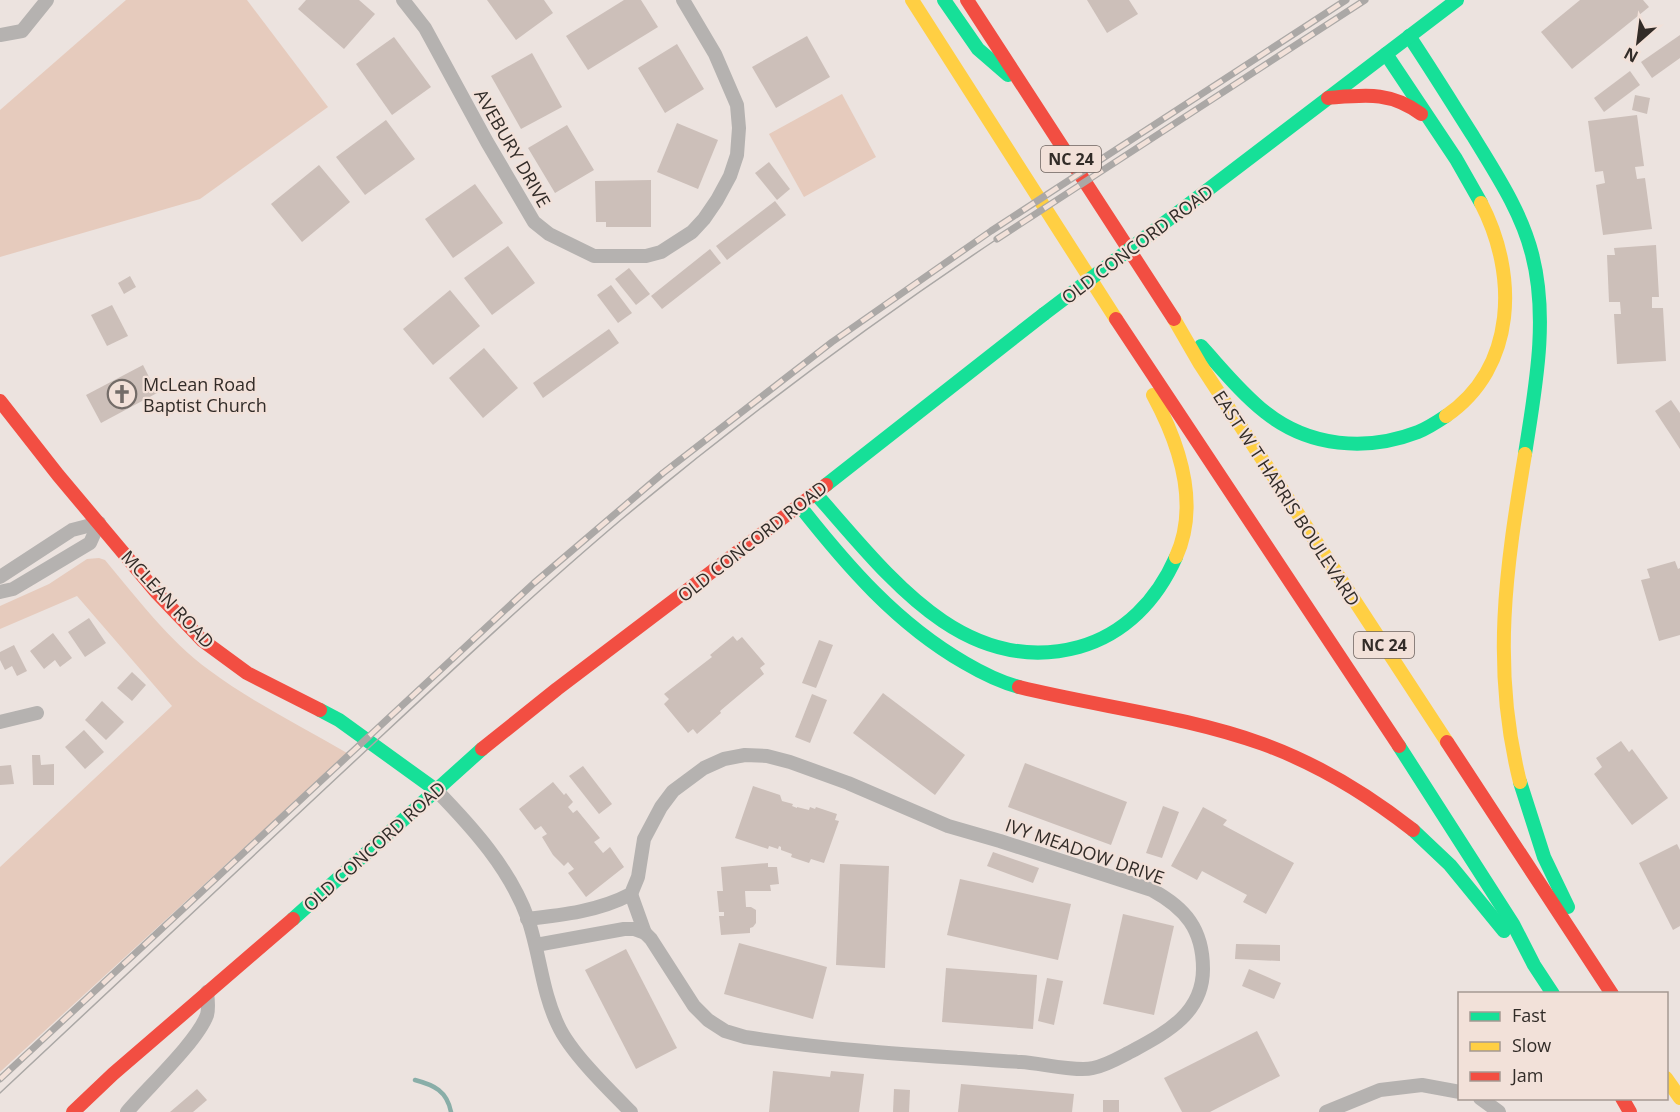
<svg xmlns="http://www.w3.org/2000/svg" width="1680" height="1112" font-family="'Open Sans',sans-serif">
  <style>
    .green { fill: #e6cbbd }
    .lines { fill: none; stroke-linecap: round; stroke-linejoin: round }
    .stream { stroke: #89aea8; stroke-width: 4.5 }
    .building { fill: #ccbfb9 }
    .street { stroke: #b5b2b0; stroke-width: 14 }
    .fast { stroke: #16e098; stroke-width: 14 }
    .slow { stroke: #ffcf43; stroke-width: 14 }
    .jam { stroke: #f24e42; stroke-width: 14 }
    .tram { stroke: #aba8a6; stroke-width: 1.5 }
    .rail-casing { stroke: #aba8a6; stroke-width: 7 }
    .rail { stroke: #f2e1d9; stroke-width: 4.5; stroke-dasharray: 14; stroke-linecap: butt }
    .fast-bridge { stroke: #16e098; stroke-width: 14 }
    .labels { text-anchor: middle; dominant-baseline: central; stroke-width: 4.5; stroke-linejoin: round; paint-order: stroke }
    .shield { fill: #f2e1d9; stroke: #6c625d; stroke-width: 1.5 }
    .shield-label { font-size: 16px; font-weight: bold; fill: #322c28 }
    .street-label { font-size: 18px; fill: #322c28; stroke: #f2e1d9 }
    .poi-label { font-size: 18px; fill: #322c28; stroke: #f2e1d9; text-anchor: start }
  </style>
  <rect width="100%" height="100%" fill="#ece3df"/>
  <g class="green">
    <path d="M126,0H247L328,107L200,199L0,257V110Z"/>
    <path d="M842,94L876,157L804,197L769,134Z"/>
    <path d="M99,558L105,560C137,598 168,640 209,670C252,702 301,726 347,753L0,1072V867L172,706L77,596L0,629V606L49,584L87,559Z"/>
  </g>
  <g class="lines">
    <path class="stream" d="M415,1080C434,1085 447,1091 451,1112"/>
  </g>
  <g class="building">
    <path d="M306,0H359L375,14L344,49L298,9Z"/>
    <path d="M487,0H544L553,13L516,40Z"/>
    <path d="M624,0H641L658,27L588,70L566,36Z"/>
    <path d="M1087,0H1129L1138,14L1107,33Z"/>
    <path d="M1580,0H1643L1649,7L1572,69L1541,32Z"/>
    <path d="M1680,35V58L1652,78L1641,62Z"/>
    <path d="M807,36L830,77L776,108L752,67Z"/>
    <path d="M394,37L431,87L392,115L356,64Z"/>
    <path d="M677,44L704,89L665,113L638,68Z"/>
    <path d="M532,53L562,107L521,129L491,76Z"/>
    <path d="M1630,71L1640,85L1604,112L1594,98Z"/>
    <path d="M1635,95L1650,98L1647,114L1632,110Z"/>
    <path d="M1637,115L1644,166L1635,167L1637,179L1645,178L1652,229L1603,235L1596,185L1605,183L1603,171L1595,172L1588,121Z"/>
    <path d="M386,120L415,159L365,195L336,157Z"/>
    <path d="M677,123L718,140L698,189L657,172Z"/>
    <path d="M567,125L594,170L555,193L528,148Z"/>
    <path d="M769,162L790,189L777,200L755,173Z"/>
    <path d="M319,165L350,202L302,242L271,204Z"/>
    <path d="M651,180V227H606V222H596L595,181Z"/>
    <path d="M475,184L503,223L453,258L425,219Z"/>
    <path d="M775,201L786,215L727,260L716,246Z"/>
    <path d="M1656,245L1659,297H1652V308H1663L1666,361L1617,364L1614,314H1621L1620,302H1609L1607,255H1615L1614,248Z"/>
    <path d="M508,246L535,283L492,315L464,278Z"/>
    <path d="M710,249L721,263L662,309L651,296Z"/>
    <path d="M629,268L650,294L636,305L615,279Z"/>
    <path d="M130,276L136,287L124,294L118,283Z"/>
    <path d="M611,285L632,313L618,323L597,295Z"/>
    <path d="M450,290L480,326L433,365L403,329Z"/>
    <path d="M112,305L128,336L107,346L91,315Z"/>
    <path d="M609,329L619,343L543,398L533,383Z"/>
    <path d="M484,348L518,388L483,418L449,378Z"/>
    <path d="M143,365L157,393L101,423L86,395Z"/>
    <path d="M1671,400L1680,413V449L1655,411Z"/>
    <path d="M1675,561L1678,569L1680,568V635L1659,641L1641,580L1650,578L1647,569Z"/>
    <path d="M89,618L106,643L85,657L68,632Z"/>
    <path d="M53,633L72,658L60,667L55,660L44,669L30,651Z"/>
    <path d="M733,636L737,641L742,637L765,664L760,668L764,674L720,711L721,713L697,734L693,729L688,733L664,704L669,699L664,694L712,657L710,655Z"/>
    <path d="M819,640L833,645L816,688L802,683Z"/>
    <path d="M14,645L27,671L17,676L12,666L5,670L0,660V652Z"/>
    <path d="M132,672L146,685L132,701L117,688Z"/>
    <path d="M883,693L965,755L935,795L853,733Z"/>
    <path d="M812,694L827,700L810,743L795,737Z"/>
    <path d="M102,701L124,722L106,740L85,720Z"/>
    <path d="M84,730L104,752L85,769L65,747Z"/>
    <path d="M1621,741L1629,752L1632,749L1668,798L1632,825L1594,774L1602,767L1596,758Z"/>
    <path d="M32,755H40L41,765L54,764V785H33Z"/>
    <path d="M1025,763L1127,802L1111,845L1008,807Z"/>
    <path d="M11,765L14,784L0,785V766Z"/>
    <path d="M583,766L612,804L599,814L569,776Z"/>
    <path d="M553,782L564,795L566,793L573,802L568,807L573,813L577,810L600,838L594,842L603,853L610,847L624,867L586,897L568,873L574,869L568,862L564,866L553,855L542,837L547,834L541,826L535,830L519,809Z"/>
    <path d="M753,786L780,795L782,801L793,804L792,806L797,808V807L809,810L810,807L815,809L816,807L837,814L835,820L839,821L824,863L811,859L809,863L791,857L792,854L781,850V847L779,846L778,849L769,846L768,849L735,838Z"/>
    <path d="M1163,806L1179,812L1162,858L1146,853Z"/>
    <path d="M1203,807L1227,820L1223,825L1294,863L1266,914L1243,902L1247,895L1202,871L1197,880L1171,866Z"/>
    <path d="M1677,844L1680,850V926L1673,930L1639,863Z"/>
    <path d="M993,852L1039,868L1033,883L987,866Z"/>
    <path d="M768,863V867H777L779,884L770,885L771,891H745L746,907H751L756,910V923L753,927L750,928V933L721,935L719,916H724V912H719L717,891H723L721,867Z"/>
    <path d="M840,864L889,866L885,968L836,965Z"/>
    <path d="M960,879L1071,904L1058,960L947,935Z"/>
    <path d="M1123,914L1174,926L1154,1015L1103,1004Z"/>
    <path d="M739,943L827,967L813,1019L724,994Z"/>
    <path d="M1236,944L1280,945V961L1235,959Z"/>
    <path d="M626,949L677,1048L636,1069L585,970Z"/>
    <path d="M946,968L1037,975L1033,1029L942,1022Z"/>
    <path d="M1249,969L1281,983L1274,999L1242,986Z"/>
    <path d="M1047,978L1063,981L1054,1025L1038,1021Z"/>
    <path d="M1257,1031L1280,1076L1210,1112H1182L1164,1078Z"/>
    <path d="M773,1071L830,1077L831,1071L864,1074L859,1112H769Z"/>
    <path d="M961,1084L1074,1094L1072,1112H958Z"/>
    <path d="M197,1089L207,1100L193,1112H170Z"/>
    <path d="M894,1089L910,1090L909,1112H893Z"/>
    <rect x="1103" y="1100" width="16" height="12"/>
  </g>
  <g class="lines">
    <g class="street">
      <path d="M403,0L425,28L487,142L534,222L549,234L594,256H646L661,252L692,232L704,219L717,200L730,176L737,155L739,128L737,105L715,54L683,0"/>
      <path d="M0,35L22,31L47,0"/>
      <path d="M0,577L72,530L99,523"/>
      <path d="M0,592L13,589L90,543L99,523"/>
      <path d="M0,722L37,713"/>
      <path d="M436,790C473,828 510,869 528,919C540,954 542,992 558,1025C570,1052 609,1090 631,1112"/>
      <path d="M631,894L645,933"/>
      <path d="M527,919C563,915 599,911 631,894L638,877L644,839L661,807L673,791L704,768L724,759L745,755L767,756L790,762L848,783L948,826L1000,841L1152,890C1185,908 1203,929 1203,969C1203,1012 1169,1031 1134,1050C1120,1057 1108,1065 1093,1068C1076,1072 1040,1063 1021,1062C929,1056 836,1051 745,1037L725,1031L708,1020L694,1006L651,939L645,933L634,929H624L536,945"/>
      <path d="M1480,1098L1499,1112"/>
      <path d="M127,1112C147,1088 197,1042 207,1015C209,1008 208,1000 207,992"/>
      <path d="M1326,1112L1380,1090L1422,1085L1460,1092"/>
    </g>
    <g class="fast">
      <path d="M944,0L978,49L1008,75"/>
      <path d="M1409,36C1431,69 1452,103 1473,136C1496,174 1521,211 1532,254C1549,319 1535,389 1525,454"/>
      <path d="M1386,54L1456,159L1481,203"/>
      <path d="M1176,214L1457,0"/>
      <path d="M1201,346C1222,369 1241,393 1265,412C1309,447 1366,452 1418,432C1428,428 1437,422 1446,416"/>
      <path d="M826,485L1044,314"/>
      <path d="M815,493C884,570 961,679 1079,647C1125,634 1157,600 1176,557"/>
      <path d="M799,505C847,566 897,624 965,663C982,673 1000,682 1019,687"/>
      <path d="M320,710L339,720L436,790"/>
      <path d="M1399,746L1513,924L1534,965L1553,994"/>
      <path d="M1520,782L1544,857L1568,907"/>
      <path d="M1413,830L1450,865L1504,931"/>
      <path d="M293,919L482,749"/>
    </g>
    <g class="slow">
      <path d="M912,0L1116,319"/>
      <path d="M1174,319L1200,364L1447,742"/>
      <path d="M1153,395C1179,443 1200,504 1176,557"/>
      <path d="M1446,416C1517,367 1518,274 1481,203"/>
      <path d="M1520,782C1491,667 1506,568 1525,454"/>
      <path d="M1666,1078L1680,1098"/>
    </g>
    <g class="jam">
      <path d="M967,0L1174,319"/>
      <path d="M1328,98C1365,95 1390,91 1421,114"/>
      <path d="M1116,319L1399,746"/>
      <path d="M0,401L58,475L157,593L202,640L247,673L320,710"/>
      <path d="M1019,687C1100,707 1185,716 1263,744C1318,764 1367,794 1413,830"/>
      <path d="M1447,742L1612,994"/>
      <path d="M482,749L557,689L826,485"/>
      <path d="M1622,1098L1630,1112"/>
      <path d="M73,1112L113,1074L293,919"/>
    </g>
    <path class="tram" d="M0,1093C120,982 238,870 357,759C444,678 531,596 622,519C742,419 867,326 997,239"/>
    <g class="rail-casing">
      <g id="rail">
        <path d="M997,239L1365,0"/>
        <path d="M0,1079L534,583L663,473L832,342L991,231L1346,0"/>
      </g>
    </g>
    <use href="#rail" class="rail"/>
    <path class="fast-bridge" d="M1044,314L1176,214"/>
  </g>
  <defs>
    <g id="church-ring" transform="scale(1.5)"><circle r="9.5" fill="#f2e1d9" stroke="#736c68" stroke-width="1.5"/><path d="M-1.2-6h2.4v3.5h3.3v2.4h-3.3V6h-2.4V-.1h-3.3v-2.4h3.3Z" fill="#736c68"/></g>
  </defs>
  <g fill-rule="evenodd">
    <use href="#church-ring" x="122" y="394"/>
  </g>
  <g class="labels">
    <g class="shield">
      <rect x="1041" y="146" width="60" height="26" rx="4.5"/>
      <rect x="1354" y="632" width="60" height="26" rx="4.5"/>
    </g>
    <g class="shield-label">
      <text x="1071" y="159">NC 24</text>
      <text x="1384" y="645">NC 24</text>
    </g>
    <g class="street-label">
      <text transform="translate(513 148) rotate(60)">AVEBURY DRIVE</text>
      <text transform="translate(1137 244) rotate(-37)">OLD CONCORD ROAD</text>
      <text transform="translate(1287 498) rotate(57)">EAST W T HARRIS BOULEVARD</text>
      <text transform="translate(752 541) rotate(-38)">OLD CONCORD ROAD</text>
      <text transform="translate(168 599) rotate(47)">MCLEAN ROAD</text>
      <text transform="translate(374 846) rotate(-42)">OLD CONCORD ROAD</text>
      <text transform="translate(1085 851) rotate(19)">IVY MEADOW DRIVE</text>
    </g>
    <g class="poi-label">
      <text x="143" y="384">McLean Road<tspan x="143" dy="21">Baptist Church</tspan></text>
    </g>
  </g>
  <rect x="1458" y="992" width="210" height="108" fill="#f2e1d9" stroke="#a59992" stroke-width="1.5"/>
  <rect x="1470" y="1012" width="30" height="9" fill="#16e098" stroke="#a59992" stroke-width="1.5"/>
  <text x="1512" y="1022" font-size="18" fill="#322c28">Fast</text>
  <rect x="1470" y="1042" width="30" height="9" fill="#ffcf43" stroke="#a59992" stroke-width="1.5"/>
  <text x="1512" y="1052" font-size="18" fill="#322c28">Slow</text>
  <rect x="1470" y="1072" width="30" height="9" fill="#f24e42" stroke="#a59992" stroke-width="1.5"/>
  <text x="1512" y="1082" font-size="18" fill="#322c28">Jam</text>
  <g transform="translate(1638 42) rotate(208)" stroke="#f2e1d9" stroke-width="4.5" paint-order="stroke">
  <path d="M0-4.5L10 22L0 15L-10 22Z" fill="#322c28"/>
  <text y="-9" font-size="16" font-weight="bold" text-anchor="middle" fill="#322c28">N</text>
  </g>
</svg>
